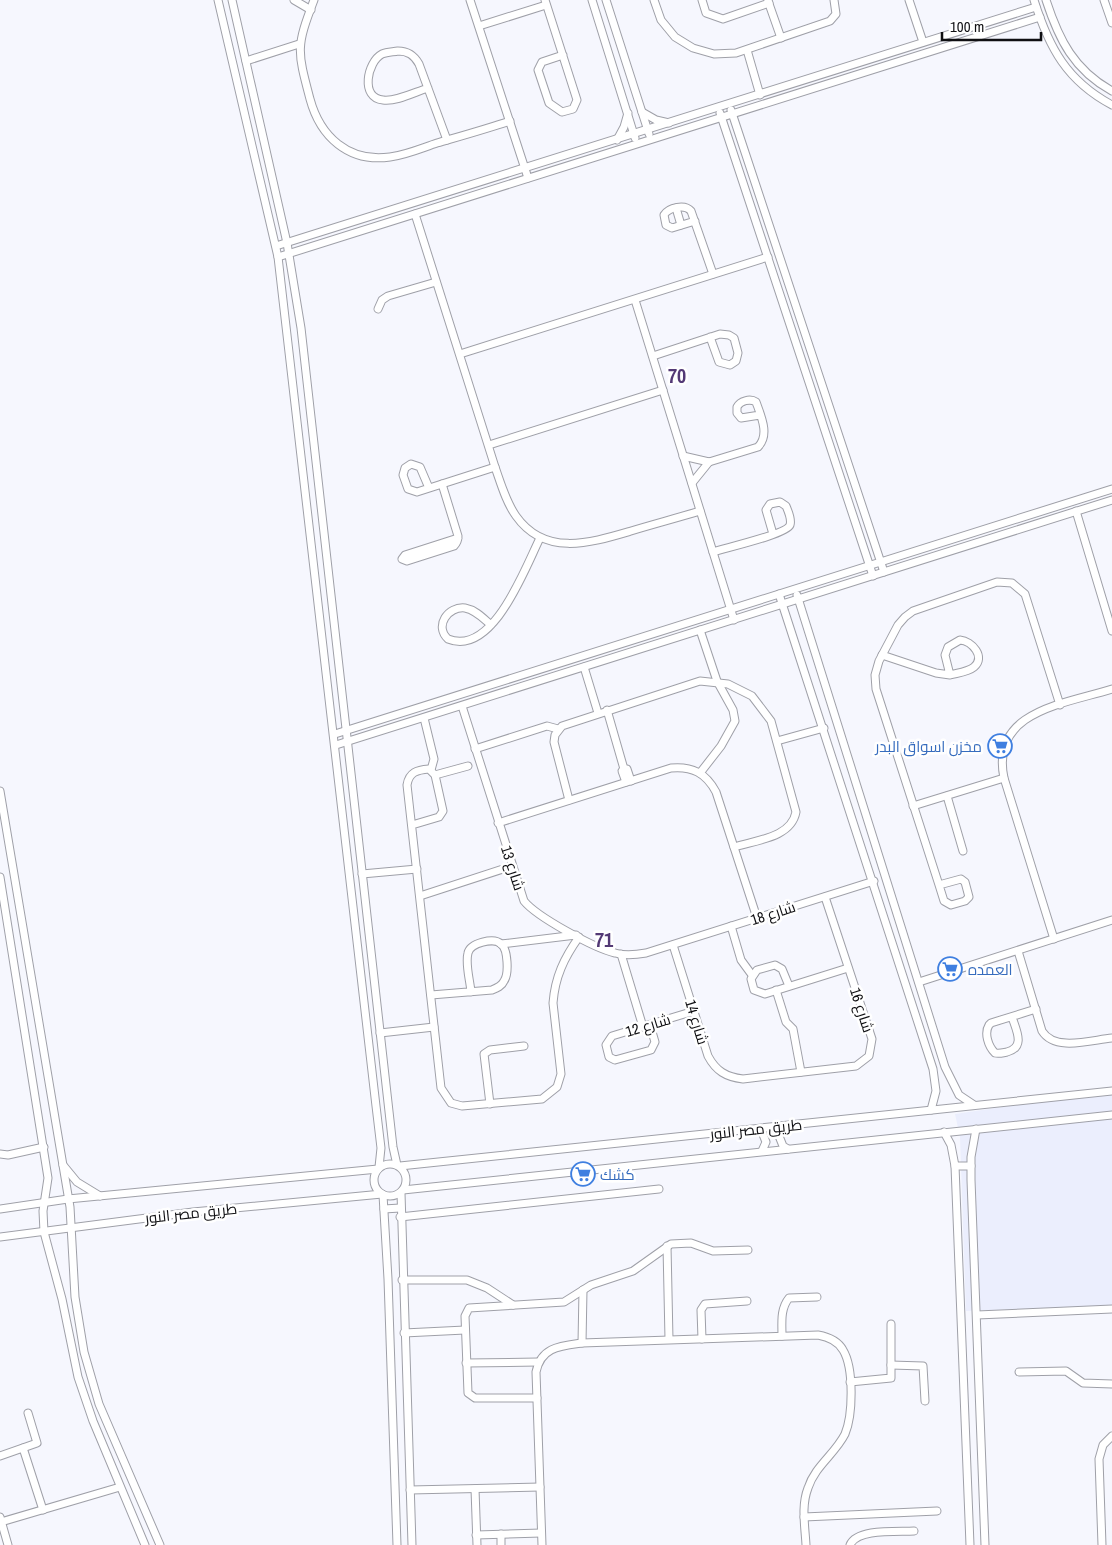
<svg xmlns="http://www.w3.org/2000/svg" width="1112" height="1545" font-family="'Archivo Narrow',Cairo,sans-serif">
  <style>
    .built { fill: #ebeefd }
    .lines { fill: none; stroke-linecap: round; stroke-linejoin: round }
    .minor-casing { stroke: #9fa0a8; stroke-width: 9 }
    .minor { stroke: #fff; stroke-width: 7 }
    .labels { text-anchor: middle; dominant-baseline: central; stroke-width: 5; stroke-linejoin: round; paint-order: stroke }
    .shop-label { font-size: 15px; fill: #366cbe; stroke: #fff; text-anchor: start }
    .street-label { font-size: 15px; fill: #0f0f12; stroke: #fff }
    .district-label { font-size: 20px; font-weight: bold; fill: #533975; stroke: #fff }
  </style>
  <rect width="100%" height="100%" fill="#f6f7fe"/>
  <path class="built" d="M1112,1091V1306L966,1311L960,1137L955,1114Z"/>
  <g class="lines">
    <g class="minor-casing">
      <g id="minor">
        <path d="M218,0L278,257L376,1106L381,1148L379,1167"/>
        <path d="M232,0L287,243L301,328L393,1147L397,1165"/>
        <path d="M294,0L311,10"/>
        <path d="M314,0C296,47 297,50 310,99C320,136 348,163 390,157C406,155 422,148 437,143C461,136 486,129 510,121"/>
        <path d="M470,0L528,178"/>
        <path d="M545,0L577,100L573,109L562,112L549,103L538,70L542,62L563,55"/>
        <path d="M592,0L635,138"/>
        <path d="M606,0L649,134"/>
        <path d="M654,0L661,20L675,37L693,48L714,54L736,53L830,21L836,14L834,0"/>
        <path d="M702,0L706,13L723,19L769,3"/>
        <path d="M909,0L923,42"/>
        <path d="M1034,0C1049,48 1067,81 1112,105"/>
        <path d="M1046,0C1059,40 1074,70 1112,91"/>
        <path d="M1104,0L1112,23"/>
        <path d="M768,1L781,38"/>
        <path d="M479,26L546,5"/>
        <path d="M747,50L760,95"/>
        <path d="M246,61L299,44"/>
        <path d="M428,88C415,92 396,102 383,100C360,98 367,62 382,54C387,52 393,52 398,51C408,51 414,55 419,64L447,140"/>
        <path d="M731,110L884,572"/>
        <path d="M642,112L656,120L669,123"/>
        <path d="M720,113L873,576"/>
        <path d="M617,140L624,127L628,113"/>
        <path d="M676,208L681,225"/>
        <path d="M415,214L495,467C501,484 506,502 516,516C545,557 590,543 631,531C654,524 677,518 700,511"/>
        <path d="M695,221L672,228L666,225L664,215C669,207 685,204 691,211L713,274"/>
        <path d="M276,246L1036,7"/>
        <path d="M278,257L1040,17"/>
        <path d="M635,300L734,620"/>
        <path d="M378,309L382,300L388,296L436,282"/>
        <path d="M460,354L768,257"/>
        <path d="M653,356L720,334L729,335L734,338L738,353L736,361L730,365L719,362L710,337"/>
        <path d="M489,445L663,390"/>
        <path d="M683,456L709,462L758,447C770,435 761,416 756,402C750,398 740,401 737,407V413L741,418L760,415"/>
        <path d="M692,483L709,462"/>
        <path d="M442,484L458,536C458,540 457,543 454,546L407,561L402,559L405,555L458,538"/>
        <path d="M429,488L420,467L411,464L405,468L403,475L408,489L417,492L495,467"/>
        <path d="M1076,511L1112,631"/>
        <path d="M713,552C725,548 787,534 790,525C792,519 788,511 786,506L780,502L770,504L766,510L773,534"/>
        <path d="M779,594L933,1069L936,1091L931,1110"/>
        <path d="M797,595L945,1067L959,1095L974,1105"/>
        <path d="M491,625C484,619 476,610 465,608C448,606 434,626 448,639C493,657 525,568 540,538"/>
        <path d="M882,655L936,673L950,675L945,655L948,647L960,640C972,641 986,657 974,667C968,672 957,673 950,675"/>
        <path d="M584,667L598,713"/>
        <path d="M462,706L524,901C537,917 594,948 615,953C625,956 635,955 646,953L874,881"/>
        <path d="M607,710L624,769"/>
        <path d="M424,718L434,759L431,770"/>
        <path d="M335,734L1112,489"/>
        <path d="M777,741L824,728"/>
        <path d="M336,745L1112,500"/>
        <path d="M475,749L547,726L558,729"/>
        <path d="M700,773L721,746L735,721L733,710L717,681L700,630"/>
        <path d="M435,775L468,766"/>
        <path d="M626,782L622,771L624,769H627L631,781"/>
        <path d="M0,791L70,1207L75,1297L84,1352L99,1404L160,1545"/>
        <path d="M947,796L963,851"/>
        <path d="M569,800L554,742L555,735L562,726L700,681L728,684L752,696L771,721L796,812C791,838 756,840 734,847"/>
        <path d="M913,806L1004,778"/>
        <path d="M498,823L671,768C692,766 706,773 716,792L757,918"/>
        <path d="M412,825L439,817L443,811L435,775L429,769C417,770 409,772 407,785L441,1088L451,1103L462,1106L542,1099L557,1087L561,1074L553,1003C555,977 564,958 579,937"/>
        <path d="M362,874L417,869"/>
        <path d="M0,877L48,1178L43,1211L44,1232L62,1299L78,1377L93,1421L145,1545"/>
        <path d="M939,885L961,879L965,882L969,897L965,901L951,905L944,901L939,885L876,689L875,675L879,661L898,625L905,617L913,611L997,582L1012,583L1025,594L1060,705"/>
        <path d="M420,896L512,866"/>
        <path d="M731,926L741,960L752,975"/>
        <path d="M1054,939L1004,778C990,711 1064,704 1112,689"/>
        <path d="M501,944L576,935"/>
        <path d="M673,945L708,1056C716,1071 726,1077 743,1079L856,1066L869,1056L872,1039L825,897"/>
        <path d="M1018,951L1042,1031C1055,1052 1091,1040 1112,1038"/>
        <path d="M621,954L643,1027"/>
        <path d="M919,982L1112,920"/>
        <path d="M789,986L782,969L775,965L757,970L751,979L754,990L765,994L848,968"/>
        <path d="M776,990L786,1022L793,1029L801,1072"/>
        <path d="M431,995L492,990C497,988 502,986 504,981C509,974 508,949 501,944C494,937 470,943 468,953C465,964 470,980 471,992"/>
        <path d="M1012,1017C1016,1030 1026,1047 1007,1052C1002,1053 999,1054 995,1053C988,1046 984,1033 989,1025L991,1023L1036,1009"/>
        <path d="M650,1025L655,1042L651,1050L615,1060L609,1057L606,1045L612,1036L694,1011"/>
        <path d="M380,1033L434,1027"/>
        <path d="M490,1104L484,1054L490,1050L524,1046"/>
        <path d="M783,1126L779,1136L783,1146L788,1149"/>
        <path d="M757,1129L762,1132L766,1142L762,1151"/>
        <path d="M976,1129L971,1157V1180L985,1545"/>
        <path d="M944,1132L951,1145L955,1166L970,1545"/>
        <path d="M0,1154L8,1155L44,1147"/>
        <circle cx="390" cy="1180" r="16"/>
        <path d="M63,1165L77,1182L100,1196"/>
        <path d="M400,1166L1112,1091"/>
        <path d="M955,1166H971"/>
        <path d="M403,1190L1112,1115"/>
        <path d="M401,1193L412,1545"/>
        <path d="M383,1195L388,1279L397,1545"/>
        <path d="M0,1209L68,1199L378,1169"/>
        <path d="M384,1209L400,1208"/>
        <path d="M400,1217L659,1189"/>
        <path d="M0,1237L193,1212L382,1194"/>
        <path d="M667,1246L669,1339"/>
        <path d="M402,1280H467L487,1288L513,1305"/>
        <path d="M977,1315L1112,1309"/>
        <path d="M404,1333L465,1330"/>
        <path d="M782,1336C782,1323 780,1309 789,1298L817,1297"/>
        <path d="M702,1339L701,1310L705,1304L747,1301"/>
        <path d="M582,1343L583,1290"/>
        <path d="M466,1363L538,1362"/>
        <path d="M891,1365L923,1366L925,1401"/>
        <path d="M1019,1372L1066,1371L1083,1383L1112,1384"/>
        <path d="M850,1382L891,1378V1324"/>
        <path d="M537,1398H475L468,1393L465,1316L469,1308L564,1302L591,1285L633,1271L671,1244L691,1243L713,1251L748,1250"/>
        <path d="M23,1448L43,1510"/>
        <path d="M0,1456L37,1443L28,1413"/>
        <path d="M475,1489L477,1545"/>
        <path d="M410,1490L540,1487"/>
        <path d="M0,1517L8,1545"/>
        <path d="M804,1517L937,1511"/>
        <path d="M1,1522L120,1487"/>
        <path d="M501,1534V1545"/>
        <path d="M476,1535L541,1533"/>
        <path d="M542,1545L536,1372C541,1347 560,1346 582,1343L818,1335C829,1337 838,1341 843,1350C854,1368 853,1415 845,1434C835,1454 815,1466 808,1488C801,1506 805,1526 806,1545"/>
        <path d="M850,1545C857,1528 898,1532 914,1531"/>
        <path d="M1102,1545L1099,1459L1103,1445L1112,1436"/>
      </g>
    </g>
    <use href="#minor" class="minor"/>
  </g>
  <defs>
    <g id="supermarket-ring" transform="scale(1.25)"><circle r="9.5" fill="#fff" stroke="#3f7fe0" stroke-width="1.5"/><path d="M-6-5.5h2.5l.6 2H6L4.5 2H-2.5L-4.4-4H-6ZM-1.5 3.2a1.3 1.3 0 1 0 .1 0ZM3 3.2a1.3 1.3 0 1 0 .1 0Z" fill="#3f7fe0"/></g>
  </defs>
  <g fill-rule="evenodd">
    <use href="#supermarket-ring" x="1000" y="746"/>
    <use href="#supermarket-ring" x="950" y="969"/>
    <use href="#supermarket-ring" x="583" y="1174"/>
  </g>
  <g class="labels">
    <g class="shop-label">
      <text x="982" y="746" text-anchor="end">مخزن اسواق البدر</text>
      <text x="968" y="969">العمده</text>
      <text x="600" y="1174">كشك</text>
    </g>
    <g class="street-label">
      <text transform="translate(513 868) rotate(72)">شارع 13</text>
      <text transform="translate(773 913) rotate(-18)">شارع 18</text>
      <text transform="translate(862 1010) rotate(72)">شارع 16</text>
      <text transform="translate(697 1022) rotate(73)">شارع 14</text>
      <text transform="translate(648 1025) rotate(-17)">شارع 12</text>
      <text transform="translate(756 1129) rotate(-6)">طريق مصر النور</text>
      <text transform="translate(191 1213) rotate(-6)">طريق مصر النور</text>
    </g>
    <g class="district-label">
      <text x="677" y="375">70</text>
      <text x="604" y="939">71</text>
    </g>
  </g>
  <path d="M942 32v8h99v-8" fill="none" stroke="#0f0f12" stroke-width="2.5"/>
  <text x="950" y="32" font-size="15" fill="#0f0f12" stroke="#ffffff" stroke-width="4" paint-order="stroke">100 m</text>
</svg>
